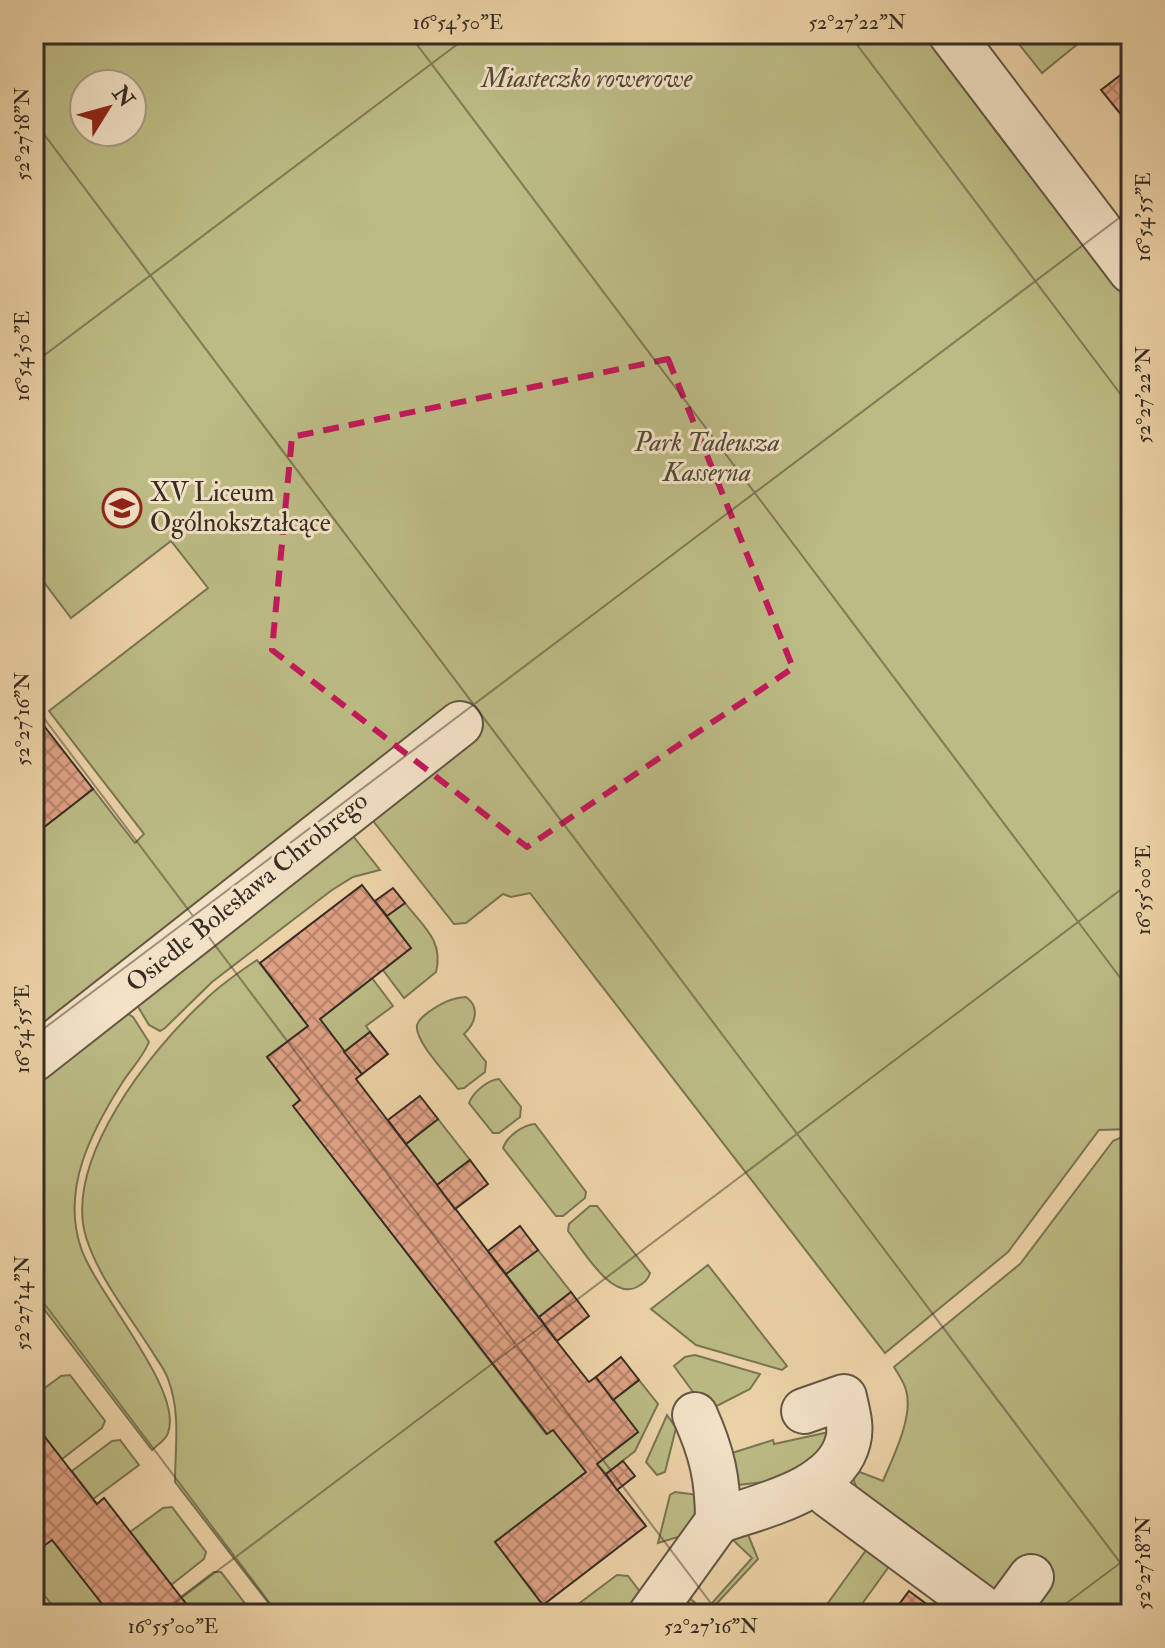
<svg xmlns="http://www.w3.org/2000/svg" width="1165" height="1648" font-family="'IM FELL Double Pica',serif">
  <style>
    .green { fill: #bcbb84; stroke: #797454; stroke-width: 2; fill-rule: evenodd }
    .building { fill: url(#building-cross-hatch); stroke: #362c24; stroke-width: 2 }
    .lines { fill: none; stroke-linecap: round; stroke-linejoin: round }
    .minor-casing { stroke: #645645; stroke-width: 48 }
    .minor { stroke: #f3e2c6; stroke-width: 44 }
    .marked { fill: none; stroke: #c2185b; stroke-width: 6; stroke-dasharray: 16 10; stroke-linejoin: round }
    .ticks { fill: none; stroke: #362c24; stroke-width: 2; stroke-opacity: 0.45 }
    .labels { text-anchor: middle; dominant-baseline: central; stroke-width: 6; stroke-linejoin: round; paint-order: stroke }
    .park-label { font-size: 26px; font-style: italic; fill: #514937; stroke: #f3e2c6 }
    .poi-label { font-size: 26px; fill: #362c24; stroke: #f3e2c6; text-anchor: start }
    .street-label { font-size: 26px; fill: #362c24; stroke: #f3e2c6 }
    .neatline { fill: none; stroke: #362c24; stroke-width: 3 }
    .ticks-label { font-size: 20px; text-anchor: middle; fill: #362c24 }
  </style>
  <defs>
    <pattern id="building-cross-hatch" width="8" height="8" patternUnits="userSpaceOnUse" patternTransform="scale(2)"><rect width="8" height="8" fill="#dfa184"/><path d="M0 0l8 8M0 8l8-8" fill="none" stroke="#b6836c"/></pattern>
  </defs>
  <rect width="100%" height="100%" fill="#ecd3a7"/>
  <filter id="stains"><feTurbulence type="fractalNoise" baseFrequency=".0025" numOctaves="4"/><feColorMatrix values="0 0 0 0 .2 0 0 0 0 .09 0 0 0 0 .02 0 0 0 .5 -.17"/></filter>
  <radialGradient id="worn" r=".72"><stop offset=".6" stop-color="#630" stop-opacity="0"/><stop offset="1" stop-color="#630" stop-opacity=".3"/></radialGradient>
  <g class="green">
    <path d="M34,34H937L1131,290V1129L1099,1130L1008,1252L885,1353L530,893L511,897L503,894L466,923L454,924L370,817L411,787L423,782L399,751L34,1036V835L93,789L135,843L144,834L49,711L208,588L171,541L71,618L34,569ZM84,84H132V132H84Z"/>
    <path d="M1011,34H1090L1042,73Z"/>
    <path d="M353,836L380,870L353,877L332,890L212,982L165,1028L160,1031L149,1025L137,1005Z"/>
    <path d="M405,903C423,926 444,941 436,972L404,998L383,970L411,948L387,916Z"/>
    <path d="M257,960L308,1026L267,1057L300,1100L294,1106L546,1434L553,1430L586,1472L495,1542L546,1609L521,1614H277L175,1482C175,1447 181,1413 168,1379C165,1370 158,1361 153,1353C130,1316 99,1279 86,1237C63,1160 151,1050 204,1001C220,985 239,972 257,960Z"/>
    <path d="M372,978L393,1006L366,1026L370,1032L344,1052L320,1019Z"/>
    <path d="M466,997C480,1007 476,1023 464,1034L486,1062L485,1072L464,1088L458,1089C448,1075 414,1041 417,1025C419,1018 425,1015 430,1011C442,1003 451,998 466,997Z"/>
    <path d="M125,1012L133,1017L149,1042C143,1057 131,1069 122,1083C91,1132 61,1189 81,1248C96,1293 184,1390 168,1433C166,1440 157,1445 152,1450L34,1296V1080Z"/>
    <path d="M499,1079L521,1107L520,1117L499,1133H493L469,1103C473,1092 488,1080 499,1079Z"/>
    <path d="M438,1119L470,1160L437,1185L406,1144Z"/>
    <path d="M535,1124L586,1192L585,1198L563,1216H556L503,1148C507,1136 523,1125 535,1124Z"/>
    <path d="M1126,1135L1131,1137V1614H1016L992,1593L858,1492L852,1475L860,1472L883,1481C893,1457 914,1416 906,1390C904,1382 898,1374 894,1367L1020,1264L1113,1141Z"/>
    <path d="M590,1206H597L650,1273C648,1280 644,1283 637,1287C612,1301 582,1249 568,1231L569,1224Z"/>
    <path d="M538,1250L571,1292L539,1317L506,1274Z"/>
    <path d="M708,1265L787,1366L782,1370L696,1345L651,1309Z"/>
    <path d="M695,1355L760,1374L750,1389L707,1411L674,1366L685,1357Z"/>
    <path d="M70,1375L105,1421L102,1428L62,1459L34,1423V1396L61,1376Z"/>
    <path d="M639,1380L658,1404L635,1451L606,1474L597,1464L638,1432L613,1400Z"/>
    <path d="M667,1415L676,1428L665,1472L657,1475L646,1462Z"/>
    <path d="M829,1432V1448L781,1480L729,1486L732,1453L773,1440L774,1444Z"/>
    <path d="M120,1440L139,1465L93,1499L72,1471L112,1441Z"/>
    <path d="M675,1492L698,1495L702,1498L691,1533L658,1543L670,1495Z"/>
    <path d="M172,1507L206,1552L204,1559L171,1585L130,1532L163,1508Z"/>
    <path d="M34,1531L45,1545L52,1540L110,1614H59L34,1582Z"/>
    <path d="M747,1532L758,1559L707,1614H664L681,1591L705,1611L752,1558L733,1540L738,1534Z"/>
    <path d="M867,1549L890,1565L862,1604L876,1614H820Z"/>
    <path d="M214,1572H221L253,1614H194L181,1597Z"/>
    <path d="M617,1575L628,1576L641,1593L635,1614H565Z"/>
  </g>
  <g class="building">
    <path d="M1131,67V127L1101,90Z"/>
    <path d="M34,713L93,789L34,835Z"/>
    <path d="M362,885L411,948L320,1019L362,1074L356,1079L562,1348L589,1382L596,1377L638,1432L597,1464L646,1526L543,1605L495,1542L586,1472L553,1430L547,1434L293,1106L300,1100L267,1057L308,1026L260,963Z"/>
    <path d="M393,888L405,903L387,916L375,901Z"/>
    <path d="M370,1032L388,1054L362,1074L344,1052Z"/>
    <path d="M420,1096L438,1119L406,1144L388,1120Z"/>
    <path d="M470,1160L488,1184L455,1209L437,1185Z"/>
    <path d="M520,1226L538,1250L506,1274L488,1251Z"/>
    <path d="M571,1292L589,1316L557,1341L539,1317Z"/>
    <path d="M621,1357L639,1380L613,1400L596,1377Z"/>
    <path d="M34,1423L97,1504L104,1498L194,1614H110L52,1540L45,1545L34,1531Z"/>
    <path d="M623,1461L635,1476L617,1490L606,1474Z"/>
    <path d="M909,1591L940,1614H892Z"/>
  </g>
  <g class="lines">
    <g class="minor-casing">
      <g id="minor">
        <path d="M951,34L1131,271"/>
        <path d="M34,1059L460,724"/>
        <path d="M695,1415C712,1453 718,1479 718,1521"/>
        <path d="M823,1477L829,1495L990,1614"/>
        <path d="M718,1521C759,1506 836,1491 848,1441C852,1426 847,1412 844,1397L804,1411"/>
        <path d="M651,1614L718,1521"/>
        <path d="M1004,1614L1031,1577"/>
      </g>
    </g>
    <use href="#minor" class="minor"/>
  </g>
  <path class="marked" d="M668,359L793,668L527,847L272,650L292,437Z"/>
  <path class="ticks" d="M409,34L1131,992M849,34L1131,408M34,121L1131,1577M34,363L471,34M34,705L719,1614M34,1036L1131,209M34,1290L278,1614M160,1614L1131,882M1052,1614L1131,1555"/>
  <defs>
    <g id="school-ring" transform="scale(2)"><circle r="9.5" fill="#f3e2c6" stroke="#8f2418" stroke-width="1.5"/><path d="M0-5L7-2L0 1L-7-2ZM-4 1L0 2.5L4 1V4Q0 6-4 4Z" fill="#8f2418"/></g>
  </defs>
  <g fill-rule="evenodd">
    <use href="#school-ring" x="122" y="508"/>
  </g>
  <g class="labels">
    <g class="park-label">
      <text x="587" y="79">Miasteczko rowerowe</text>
      <text x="707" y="443">Park Tadeusza<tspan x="707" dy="30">Kasserna</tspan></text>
    </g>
    <g class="poi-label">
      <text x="150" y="493">XV Liceum<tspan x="150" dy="30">Ogólnokształcące</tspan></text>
    </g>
    <g class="street-label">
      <text transform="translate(247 892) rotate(-39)">Osiedle Bolesława Chrobrego</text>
    </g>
  </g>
  <rect width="1165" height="1648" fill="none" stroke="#ecd3a7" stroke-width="88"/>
  <g transform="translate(108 108) rotate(53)"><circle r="38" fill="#f3e2c6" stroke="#a79985" stroke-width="2"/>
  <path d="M0-6L14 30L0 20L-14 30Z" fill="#8f2418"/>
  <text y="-12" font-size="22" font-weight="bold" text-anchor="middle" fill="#362c24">N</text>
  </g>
  <rect x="44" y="44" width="1077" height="1560" class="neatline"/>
  <g class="ticks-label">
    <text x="458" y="29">16°54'50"E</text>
    <text x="857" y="29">52°27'22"N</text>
    <text transform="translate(22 134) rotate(-90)" y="7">52°27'18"N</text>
    <text transform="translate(1143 217) rotate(-90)" y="7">16°54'55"E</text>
    <text transform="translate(22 356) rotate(-90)" y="7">16°54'50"E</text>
    <text transform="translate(1143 395) rotate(-90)" y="7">52°27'22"N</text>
    <text transform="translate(22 719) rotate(-90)" y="7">52°27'16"N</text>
    <text transform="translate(1143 890) rotate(-90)" y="7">16°55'00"E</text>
    <text transform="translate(22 1029) rotate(-90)" y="7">16°54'55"E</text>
    <text transform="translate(22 1303) rotate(-90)" y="7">52°27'14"N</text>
    <text transform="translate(1143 1563) rotate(-90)" y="7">52°27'18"N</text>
    <text x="173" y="1633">16°55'00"E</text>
    <text x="711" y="1633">52°27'16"N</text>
  </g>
  <rect width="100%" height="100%" filter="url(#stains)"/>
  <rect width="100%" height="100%" fill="url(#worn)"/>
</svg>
